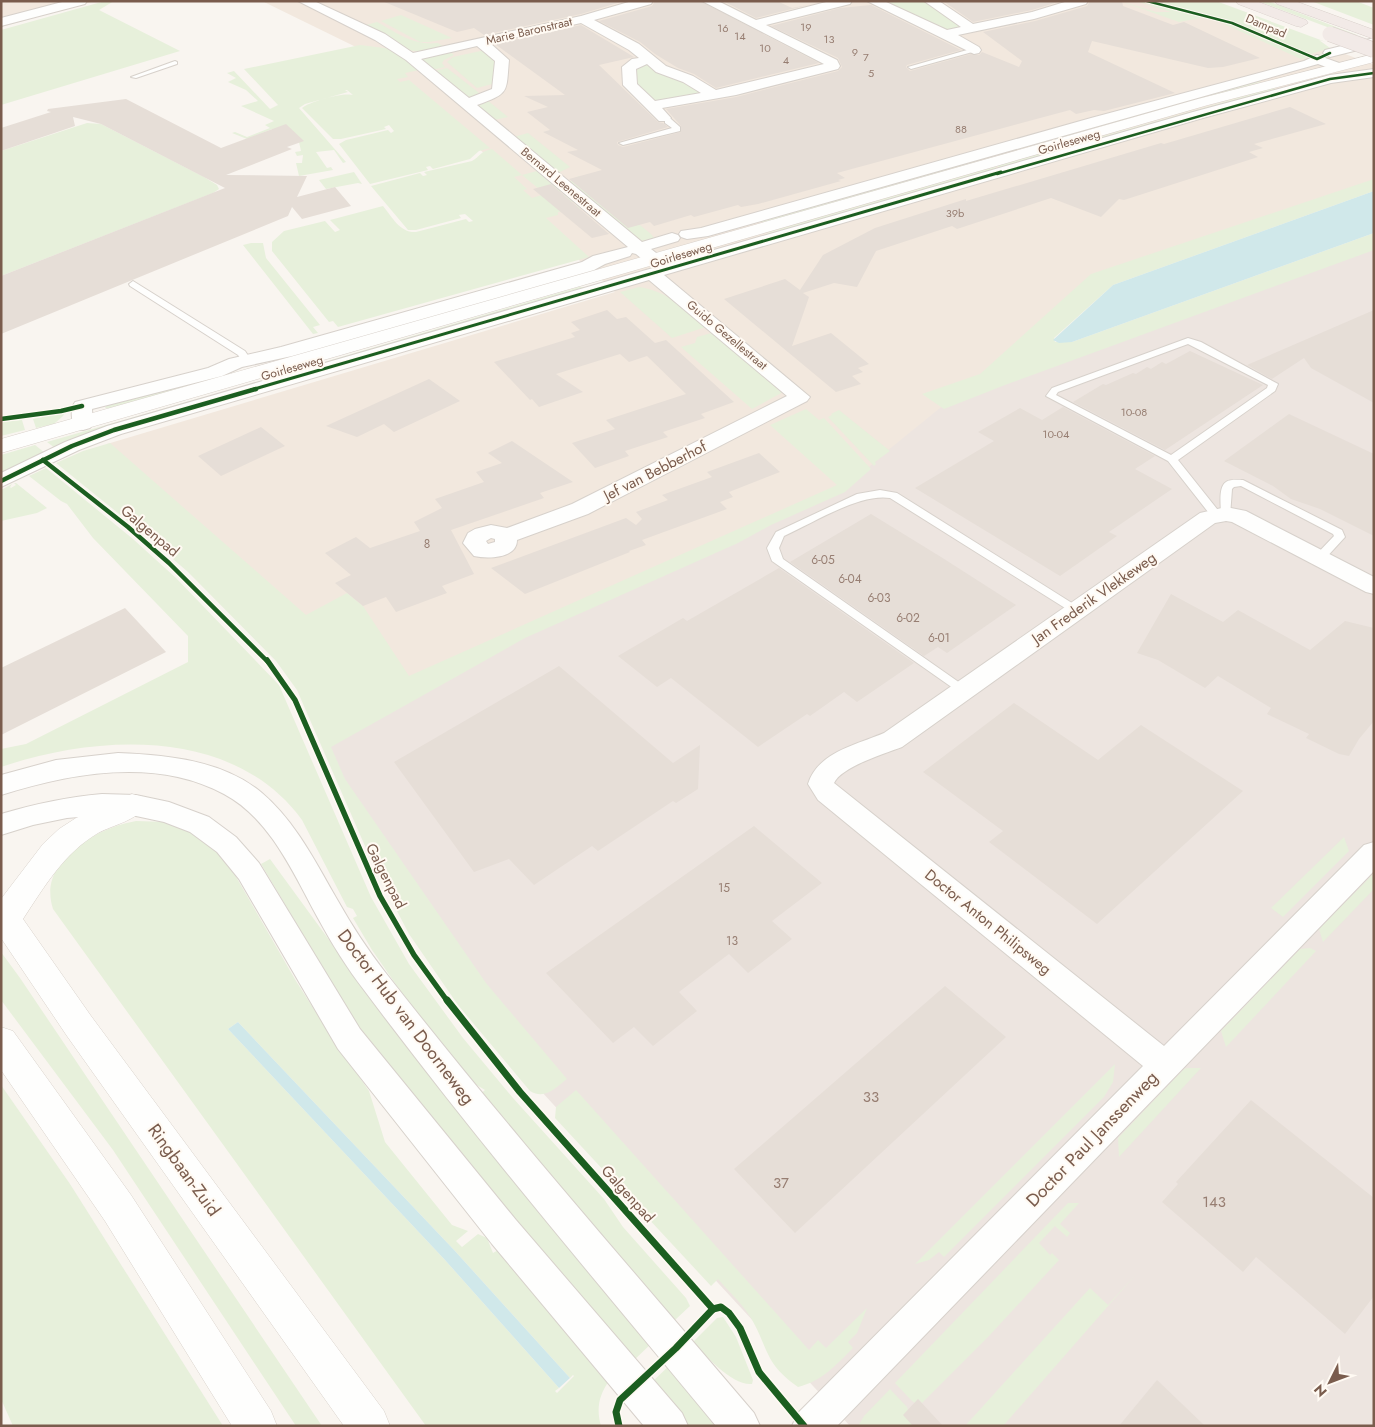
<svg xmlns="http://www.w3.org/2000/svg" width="1375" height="1427" font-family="Jost,sans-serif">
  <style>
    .residential { fill: #f2e8de }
    .industrial { fill: #ede5e0 }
    .green { fill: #e7f0db; fill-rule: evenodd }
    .water { fill: #d0e8ea }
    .building { fill: #e6ded7 }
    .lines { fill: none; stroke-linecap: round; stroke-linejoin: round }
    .lane-casing { stroke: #d7d1cb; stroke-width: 2 }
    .street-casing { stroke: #d7d1cb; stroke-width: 2 }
    .secondary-casing { stroke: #d9d2cb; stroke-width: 1 }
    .highway-casing { stroke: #dad1cc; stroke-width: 1 }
    .lane { fill: #fefefd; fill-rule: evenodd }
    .street { fill: #fefefd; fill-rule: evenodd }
    .secondary { fill: #fefefd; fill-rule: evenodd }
    .highway { fill: #f2eae7; fill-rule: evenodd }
    .highway-bridge-casing { stroke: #dad1cc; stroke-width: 16; stroke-linecap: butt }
    .highway-bridge { stroke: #f2eae7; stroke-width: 15 }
    .cycleway-far4-casing { stroke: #fffaf3; stroke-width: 4.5 }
    .cycleway-far3-casing { stroke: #fffaf3; stroke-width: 5 }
    .cycleway-far2-casing { stroke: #fffaf3; stroke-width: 7 }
    .cycleway-far1-casing { stroke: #fffaf3; stroke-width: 9 }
    .cycleway-casing { stroke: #fffaf3; stroke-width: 10 }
    .cycleway-far4 { stroke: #1b5e20; stroke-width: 2.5 }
    .cycleway-far3 { stroke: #1b5e20; stroke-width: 3 }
    .cycleway-far2 { stroke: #1b5e20; stroke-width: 4.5 }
    .cycleway-far1 { stroke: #1b5e20; stroke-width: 5.5 }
    .cycleway { stroke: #1b5e20; stroke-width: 7 }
    .labels { text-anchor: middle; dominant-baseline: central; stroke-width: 4; stroke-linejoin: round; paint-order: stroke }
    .far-number-label { font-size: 11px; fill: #977e72 }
    .far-street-label { font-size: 12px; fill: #7a5c4d; stroke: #fffaf3 }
    .number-label { font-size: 12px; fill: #977e72 }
    .street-label { font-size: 15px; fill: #7a5c4d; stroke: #fffaf3 }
    .near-number-label { font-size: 15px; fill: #977e72 }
    .near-street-label { font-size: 18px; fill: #7a5c4d; stroke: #fffaf3 }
  </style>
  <rect width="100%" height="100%" fill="#f9f5f0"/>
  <g class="residential">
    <path d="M1,1H95L1,27Z"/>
    <path d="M262,1H1207L1374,65V182L1106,275L842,491L327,748L296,681L107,444L615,292L489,180L509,174L358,48Z"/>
  </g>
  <path class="industrial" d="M1374,244V1426H850L480,1025L327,748L525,637L842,491L887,451L945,404Z"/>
  <g class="green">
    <path d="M105,1H114L99,10L180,51L1,105V30Z"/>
    <path d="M882,1H923L960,25V28L949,30L942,29Z"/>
    <path d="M1120,1L1156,12H1171L1136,1H1143L1205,17L1179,22Z"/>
    <path d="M1151,1H1216L1326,42L1319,40L1330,48L1311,54L1232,22Z"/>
    <path d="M1258,1H1268L1357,35L1351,36Z"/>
    <path d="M1311,1H1356L1374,8V25Z"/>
    <path d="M401,15L452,38L429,42H420L381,21Z"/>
    <path d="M377,22C397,33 414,46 438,43L444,47L421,52L408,50L366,25Z"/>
    <path d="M1226,23L1302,54L1307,58L1301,59L1224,24Z"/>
    <path d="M360,45L392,49L419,70L405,73L408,77L397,79L400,82L409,80L490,148L479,151L470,159L433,169L430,166L426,167L428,170L370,184L339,144L346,140L388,130L391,133L394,131L389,125L384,127L386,129L341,139H333L302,108C310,101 344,92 353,95L347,90H345L348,92L305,104L299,108L346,162L343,163L334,150L316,152L327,168L331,167L333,170L299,176L296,163H302L303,155L297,156L295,152L301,151L299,142L272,129L247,139L232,133L235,132L247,137L270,128L265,125L274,121L241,106L258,101L246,90L228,82L236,78L227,73L234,71L270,109L278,105L244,69Z"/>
    <path d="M485,50L497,59L496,83L477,88L447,62L453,57Z"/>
    <path d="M449,51L454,55L444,60L442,63L445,67L432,70L422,61L423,58Z"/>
    <path d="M647,64L680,79L700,92L697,94L661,101L655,100L637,84L634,67Z"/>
    <path d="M447,68L483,96L470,101L434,71Z"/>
    <path d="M1256,79L1261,82L984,159L980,157Z"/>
    <path d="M1274,88L1278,90L1001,169L997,166Z"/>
    <path d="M487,100L508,117L494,120L475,104Z"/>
    <path d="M87,123L101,124L204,177L217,185L219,189L213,193L1,276V151Z"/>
    <path d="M528,133L570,167L558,173L514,137Z"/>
    <path d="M492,149L522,175L537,171L561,192L555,193L557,195L563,194L573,202L567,204L570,206L576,205L581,209L558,212V215L546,218L589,257L338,327L333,321L329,322L272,251V242L284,231L325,221L335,232L340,230L330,220L383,206C393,218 400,233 416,232L466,219L469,222L473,221L465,214L459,215L461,218L416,230H408L371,186L420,173L423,176L427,175L424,172L472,161C481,156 479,152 492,149ZM522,175L545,194L532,198L523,190L527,189L514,177Z"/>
    <path d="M978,157L982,160L765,222H756Z"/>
    <path d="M995,167L999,170L761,237L770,232Z"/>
    <path d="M354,172L362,184L358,183L326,189L319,180Z"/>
    <path d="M579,176L651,234L654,238L642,241L569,182Z"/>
    <path d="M1374,179V191L1113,285L1054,338L1055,342H1072L1374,233V250L1005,385L944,409L922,394L980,374L1091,274Z"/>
    <path d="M251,243H263L266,258L320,325L313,327L318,333L313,334L243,245Z"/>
    <path d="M579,287H590L255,386L253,383Z"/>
    <path d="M639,287C665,290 689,311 709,326L672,338L620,292Z"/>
    <path d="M715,332L785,391L752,409L681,347L695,343L697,337Z"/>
    <path d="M238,368C222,383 137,401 110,408H105L107,405Z"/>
    <path d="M204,397L206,400L55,448L47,442Z"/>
    <path d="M806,409L819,420L824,418L871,469L845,492L771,525L738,543L525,638L331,747L345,779L486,983L567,1079C555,1088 545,1100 530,1091L458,1005L409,934L375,869L297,690L276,661L188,572L144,534L56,463L83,451L110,443L306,615L347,593L363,606L409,676L837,485L770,425Z"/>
    <path d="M839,410L890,451L875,462L876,464L874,466L828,417L832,415L831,414Z"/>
    <path d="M62,413L64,414L63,416L54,424L36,428L33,419Z"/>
    <path d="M22,420L25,430L1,436V422Z"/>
    <path d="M35,445L45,453L1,473V455Z"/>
    <path d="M46,468L133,539L176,578L279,685L371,897L409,964L463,1038L513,1098L604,1199L623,1227L686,1298L690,1306L675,1320L480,1094L485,1090L470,1081L417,1015L372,950L353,918L357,916L353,909L347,907L302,820C234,727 99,734 1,767V749L26,744L188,662V636L93,538L67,504L61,501L29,476Z"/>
    <path d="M14,483H16L47,508L37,513L1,521V490L12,484L10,487L11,488L16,485Z"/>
    <path d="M136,821L167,822L189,831L213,847L231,868L296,981L329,1033L369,1091L385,1142L452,1225L468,1231L456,1241L462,1247L478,1234L487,1238L493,1253L500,1249L609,1381C599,1395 596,1409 601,1426H426L53,909C37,861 96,828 136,821ZM238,1022L455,1251L570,1378L573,1375L574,1376L557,1393L555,1391L559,1388L445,1260L228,1029Z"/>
    <path d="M1344,837L1349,851L1283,917L1271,908Z"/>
    <path d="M270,859L370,996L653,1342L632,1362L391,1073L354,1020L261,864Z"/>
    <path d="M1374,873V889L1323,942L1319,929Z"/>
    <path d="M1310,948L1316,951L1226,1047L1221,1031L1300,949Z"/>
    <path d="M1,952L20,978L322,1426H296L113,1150L1,1000Z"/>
    <path d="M1115,1064L1113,1082L1104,1097L944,1257L939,1252L929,1260L915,1264Z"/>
    <path d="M1188,1068H1201L1119,1157L1118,1138L1184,1069Z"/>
    <path d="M1,1085L70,1184L223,1426H13L1,1399Z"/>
    <path d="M576,1090L809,1350L818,1340L826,1348L867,1308L857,1333L848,1342L853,1348C836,1365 822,1381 798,1387C764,1363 769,1349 751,1318C742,1303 729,1292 718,1279L711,1286L555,1118L556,1107Z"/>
    <path d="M1068,1203H1079L1060,1224L1070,1233L1067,1237L1055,1226L1039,1243L1050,1255L1052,1253L1059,1260L988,1337L922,1403L918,1399L915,1403L912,1401L895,1383Z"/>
    <path d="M1137,1273L1003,1426H965L1090,1288L1108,1305Z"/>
    <path d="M723,1317L736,1337L753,1380L752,1384C732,1386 705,1355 693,1342L717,1318Z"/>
    <path d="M671,1364L722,1426H686L650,1384Z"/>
    <path d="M890,1389L907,1407L913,1426H858L864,1416Z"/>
  </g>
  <g class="water">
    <path d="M1374,191V233L1072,342L1059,343L1053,340L1113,285Z"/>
    <path d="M238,1022L455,1251L570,1378L559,1388L445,1260L228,1029Z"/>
  </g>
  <g class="building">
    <path d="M382,1H624L581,14L484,35L474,28L457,32Z"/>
    <path d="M655,1H700L819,63L716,88L694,74L678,68L655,54L640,42L599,21L652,6Z"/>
    <path d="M723,1H777L792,8L808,5L756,18Z"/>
    <path d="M943,1H1061L1032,10L973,22Z"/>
    <path d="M1090,1H1122L1123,6L1173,25L1184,22L1260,58L1223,67L1208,68L1092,41L1088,52L1175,93L1104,111L1094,110L1076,114L1070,110L837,173L845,178L838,180L841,181L758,204L741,207L738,205L694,217L691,215L654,226L650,222L628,228L569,179L602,170L567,152L578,150L543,132L550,130L527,112L548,107L524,96L565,95L495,44L581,25L634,57L599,65L658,122L663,123L668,127L617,142L618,145L623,147L681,132V126L666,109L736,97L838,71L842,67L838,58L771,26L840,8L871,5L961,50L907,65L906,67L910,71L971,54L979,55L982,52L1019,67L1022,61L983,32L1035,21L1087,6Z"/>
    <path d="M126,99L221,148L286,124L304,141L287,147L292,149L226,175L307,176L297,197L335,187L351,206L302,219L292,207L288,216L1,334V276L225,188L101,124L73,117L75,126L1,151V128L51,112L47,111L48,109Z"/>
    <path d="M1290,107L1326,124L1254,144L1263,148L1249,152L1258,157L1124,200L1119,199L1101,217L1051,198L957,229L952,226L876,251L857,287L834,283L803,293L809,297L792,346L831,333L869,364L858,368L863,372L852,376L861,384L836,392L724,299L785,279L800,290L823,255L875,228L966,199V201L1161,143L1164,144Z"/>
    <path d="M551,184L609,234L592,238L533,189Z"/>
    <path d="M607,310L617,319L626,317L655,343L666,340L734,402L701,414L705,418L663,432L668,437L625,451L629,456L595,468L572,443L615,429L606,420L686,394L647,356L629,362L620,354L556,374L583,392L539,407L532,399L530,400L494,362L575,337L571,333L580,330L571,322Z"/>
    <path d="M1374,310V403L1311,368L1304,358L1272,379L1247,365Z"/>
    <path d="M1190,351L1263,385L1165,450L1073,402L1103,384L1106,385L1133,373L1136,374L1147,367L1151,369L1162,362L1166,364Z"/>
    <path d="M429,379L460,401L394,432L384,424L357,437L326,426Z"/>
    <path d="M1063,407L1155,456L1135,469L1172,489L1109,532L1117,536L1060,576L915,488L994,441L978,432L1020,408L1042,420Z"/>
    <path d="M1289,414L1374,454V536L1320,509L1291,499L1273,486L1224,461Z"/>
    <path d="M261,427L285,446L221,476L198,456Z"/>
    <path d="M512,441L573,482L540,493L544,498L451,530L474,574L442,586L447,593L396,612L386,597L363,606L335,583L351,575L325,553L356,537L370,548L420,531L414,522L442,508L435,499L484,482L476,472L502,463L488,453Z"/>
    <path d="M759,453L780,472L729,492L733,497L720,502L727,509L642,540L646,545L629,551L630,552L525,594L491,568L626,518L636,525L642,519L636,512L668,500L662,495L712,477L707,472Z"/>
    <path d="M871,514L941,557L1016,605L947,653L938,647L924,656L790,562Z"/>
    <path d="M779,568L914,663L857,702L844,692L810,716L807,714L758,747L671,678L657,687L618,656L683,618L687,621Z"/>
    <path d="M1171,594L1223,622L1238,610L1310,650L1345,621L1374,628V721L1359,739L1349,756L1339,754L1306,738L1309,734L1267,714L1271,708L1218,676L1205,688L1158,660L1137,653Z"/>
    <path d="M125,608L166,652L1,735V668Z"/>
    <path d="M559,666L673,763L700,745L698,789L676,803L673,801L598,851L592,846L534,885L509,859L474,872L394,762Z"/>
    <path d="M1014,703L1098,760L1141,725L1243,791L1097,924L989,842L1003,831L923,772Z"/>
    <path d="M754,826L822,883L772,921L792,939L748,973L729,954L717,963L679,992L697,1011L653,1046L634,1027L613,1043L546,973Z"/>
    <path d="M945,986L1006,1037L795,1233L734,1169Z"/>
    <path d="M1251,1100L1374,1198V1296L1345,1334L1256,1257L1243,1272L1162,1202L1178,1184L1176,1182Z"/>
    <path d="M1157,1380L1205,1426H1119Z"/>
    <path d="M918,1399L943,1426H913L903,1415Z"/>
  </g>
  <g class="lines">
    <g class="lane-casing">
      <g id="lane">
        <path d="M974,48L977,50L976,51L911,69L908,67Z"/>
        <path d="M175,61L177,62V64L136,78L131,77Z"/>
        <path d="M665,119H671L680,127V131L623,145L619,143L672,128L665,123Z"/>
        <path d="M133,281L245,351L251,360L246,363L243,362L238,355L130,286L129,284Z"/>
        <path d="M1188,338L1201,342L1278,384L1275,391L1178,460L1221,514C1221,506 1218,487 1226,482C1230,479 1239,480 1243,480L1342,530L1345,537L1323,561L1319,562L1313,558L1334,536L1333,534L1241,486L1234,487L1232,489L1230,516L1226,517L1221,515L1216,518L1212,517L1168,461L1046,396L1052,388ZM1188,344L1268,385L1267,388L1171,455L1056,395L1058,392Z"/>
        <path d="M880,490L897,493L1083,610L1081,613H1073L890,498C860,493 813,523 784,536L779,548L783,559L970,690L968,693H960L772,561L767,548L776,532L857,494Z"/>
      </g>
    </g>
    <g class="street-casing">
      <g id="street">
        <path d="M66,1H87L85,4L1,26V18Z"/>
        <path d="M298,1H314L385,34L413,53L581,16L632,1H653L651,4L594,20L639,44L666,66L693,76L716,90L824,64L702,1H718L756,20L830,1H852L850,4L766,25L837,60L840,66L838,69L736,95L662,108L671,118L669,121H659L623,85L622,67L632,59L639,58L629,50L581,23L490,43L509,60C506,93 510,93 477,105L642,242L672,233L678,235L680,238L678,241L651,249L669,263L1193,112L1330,75L1374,69V77L1331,83L1203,118L664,275L810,397L807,401L588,514L517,540C517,559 487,559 474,556L463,543L468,533L475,529L491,525L507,528L572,504L787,396L649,280L121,434L79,450L1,487V473L65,442L107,426L653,268L636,254L632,253L630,256L605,264L594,270L292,356L242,367L222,376L92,409L93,424L90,428L83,430L76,428C71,422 70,409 75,402L208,368L229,359L281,347L582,262L593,256L628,247L406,60L375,40ZM477,46L495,61L492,89L469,98L421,59ZM647,64L656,72L683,82L701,93L655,101L637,84L636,69ZM491,538L495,539V542L488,544L486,541Z"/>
        <path d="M867,1H884L947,30L961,27L924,1H939L973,24L1032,12L1068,1H1088L1086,4L1034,19L958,35L979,47L981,50L979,53L974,54Z"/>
        <path d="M1374,38V46L1330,57L1323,53L1325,50Z"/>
        <path d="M1317,55L1342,64L1344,67L1337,71L1318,64L708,236L687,239L681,237L679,234L681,231L701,228L1091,118L1304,61Z"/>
        <path d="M1226,507L1246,511L1374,577V594L1366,592L1232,522L1226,521L1215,523L902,747C886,753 841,767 834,783L1164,1046L1364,845L1374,842V871L837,1426H792L798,1413L1143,1066L818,800L808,784C818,752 856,745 884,733L1200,513Z"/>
        <path d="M118,753C167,755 223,760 262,793C296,822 316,863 338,901C352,926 368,950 385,972C503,1123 630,1267 754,1413L760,1426H716C597,1282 476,1140 364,990C347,968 332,944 319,920C294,875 271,819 224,794C156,757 71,773 1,795V775L56,760Z"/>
        <path d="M102,794L136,795L169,802L209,817L236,837L259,863L360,1029L516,1220L682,1413L688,1426H644L492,1244L338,1049L239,879L217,852L190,832L164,822L136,816L102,815L67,818L33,825L1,835V814C35,804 67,797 102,794Z"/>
      </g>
    </g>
    <g class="secondary-casing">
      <g id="secondary">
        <path d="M1374,54V62L1208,105L1,453V439L1198,99Z"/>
        <path d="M132,794L142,797L147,805C138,820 113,825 98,833C64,853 44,887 23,919L91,1016L384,1411L390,1426H344L67,1036L1,938V899L43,844L59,829L76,818Z"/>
        <path d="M1,1027L13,1031L131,1195L271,1411L277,1426H232L105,1221L1,1070Z"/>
      </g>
    </g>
    <g class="highway-casing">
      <g id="highway">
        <path d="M1236,1H1256L1306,20L1308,23L1301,27L1296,26L1238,4Z"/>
        <path d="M1275,1H1295L1374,30V39L1277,4Z"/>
      </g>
    </g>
    <use href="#lane" class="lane"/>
    <use href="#street" class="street"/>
    <use href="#secondary" class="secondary"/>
    <use href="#highway" class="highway"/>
    <g class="highway-bridge-casing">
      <path id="highway-bridge" d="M1330,34L1374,50"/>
    </g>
    <use href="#highway-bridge" class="highway-bridge"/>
    <g class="cycleway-far4-casing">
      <g id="cycleway-far4">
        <path d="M1147,1L1232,23L1317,59L1330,53"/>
        <path d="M997,174L1330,79L1374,73"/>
      </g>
    </g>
    <g class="cycleway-far3-casing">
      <path id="cycleway-far3" d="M251,390L1001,172"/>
    </g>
    <g class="cycleway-far2-casing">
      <g id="cycleway-far2">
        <path d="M1,419L61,411L82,406"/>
        <path d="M43,460L128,527L169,563L268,662"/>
        <path d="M1,481L72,446L114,430L256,389"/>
      </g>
    </g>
    <g class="cycleway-far1-casing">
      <path id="cycleway-far1" d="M267,660L295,700L380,896L414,955L448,1002"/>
    </g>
    <g class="cycleway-casing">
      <g id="cycleway">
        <path d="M447,1000L520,1092L713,1309"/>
        <path d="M713,1309L721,1307L729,1313L740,1328L759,1372L804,1426"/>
        <path d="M619,1426L616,1412L620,1400L676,1348L713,1309"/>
      </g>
    </g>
    <use href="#cycleway-far4" class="cycleway-far4"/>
    <use href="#cycleway-far3" class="cycleway-far3"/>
    <use href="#cycleway-far2" class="cycleway-far2"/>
    <use href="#cycleway-far1" class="cycleway-far1"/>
    <use href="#cycleway" class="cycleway"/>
  </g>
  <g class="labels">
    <g class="far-number-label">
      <text x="806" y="27">19</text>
      <text x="723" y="28">16</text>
      <text x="740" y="36">14</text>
      <text x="829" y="39">13</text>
      <text x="765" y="48">10</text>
      <text x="855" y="52">9</text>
      <text x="866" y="57">7</text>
      <text x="786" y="60">4</text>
      <text x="871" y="73">5</text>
      <text x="961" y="129">88</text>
      <text x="955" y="213">39b</text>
      <text x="1134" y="412">10-08</text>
      <text x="1056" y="434">10-04</text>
    </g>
    <g class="far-street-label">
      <text transform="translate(1266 26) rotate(23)">Dampad</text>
      <text transform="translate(529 31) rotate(-13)">Marie Baronstraat</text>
      <text transform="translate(1069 142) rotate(-16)">Goirleseweg</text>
      <text transform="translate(561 182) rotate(40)">Bernard Leenestraat</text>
      <text transform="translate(681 255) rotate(-17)">Goirleseweg</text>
      <text transform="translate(727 335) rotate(40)">Guido Gezellestraat</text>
      <text transform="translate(292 368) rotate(-16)">Goirleseweg</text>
    </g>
    <g class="number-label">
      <text x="427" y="544">8</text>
      <text x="823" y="560">6-05</text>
      <text x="850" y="579">6-04</text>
      <text x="879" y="598">6-03</text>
      <text x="908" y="618">6-02</text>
      <text x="939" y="638">6-01</text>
      <text x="724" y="888">15</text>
      <text x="732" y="941">13</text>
    </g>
    <g class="street-label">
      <text transform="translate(655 471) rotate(-27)">Jef van Bebberhof</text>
      <text transform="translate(150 531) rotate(40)">Galgenpad</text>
      <text transform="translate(1094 598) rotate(-35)">Jan Frederik Vlekkeweg</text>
      <text transform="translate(386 876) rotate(63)">Galgenpad</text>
      <text transform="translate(988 922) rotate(39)">Doctor Anton Philipsweg</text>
      <text transform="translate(628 1194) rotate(48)">Galgenpad</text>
    </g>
    <g class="near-number-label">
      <text x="871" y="1097">33</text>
      <text x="781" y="1183">37</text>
      <text x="1214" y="1202">143</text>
    </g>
    <g class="near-street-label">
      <text transform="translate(406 1017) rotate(53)">Doctor Hub van Doorneweg</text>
      <text transform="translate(1092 1139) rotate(-46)">Doctor Paul Janssenweg</text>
      <text transform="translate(184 1170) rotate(54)">Ringbaan-Zuid</text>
    </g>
  </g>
  <rect width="1375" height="1427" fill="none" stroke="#7a5c4d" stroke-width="5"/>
  <g transform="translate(1330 1382) rotate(228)" stroke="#fffaf3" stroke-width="4" paint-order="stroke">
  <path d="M0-4L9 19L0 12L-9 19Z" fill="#7a5c4d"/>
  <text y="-8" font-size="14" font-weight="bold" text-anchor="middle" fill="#7a5c4d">N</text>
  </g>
</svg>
